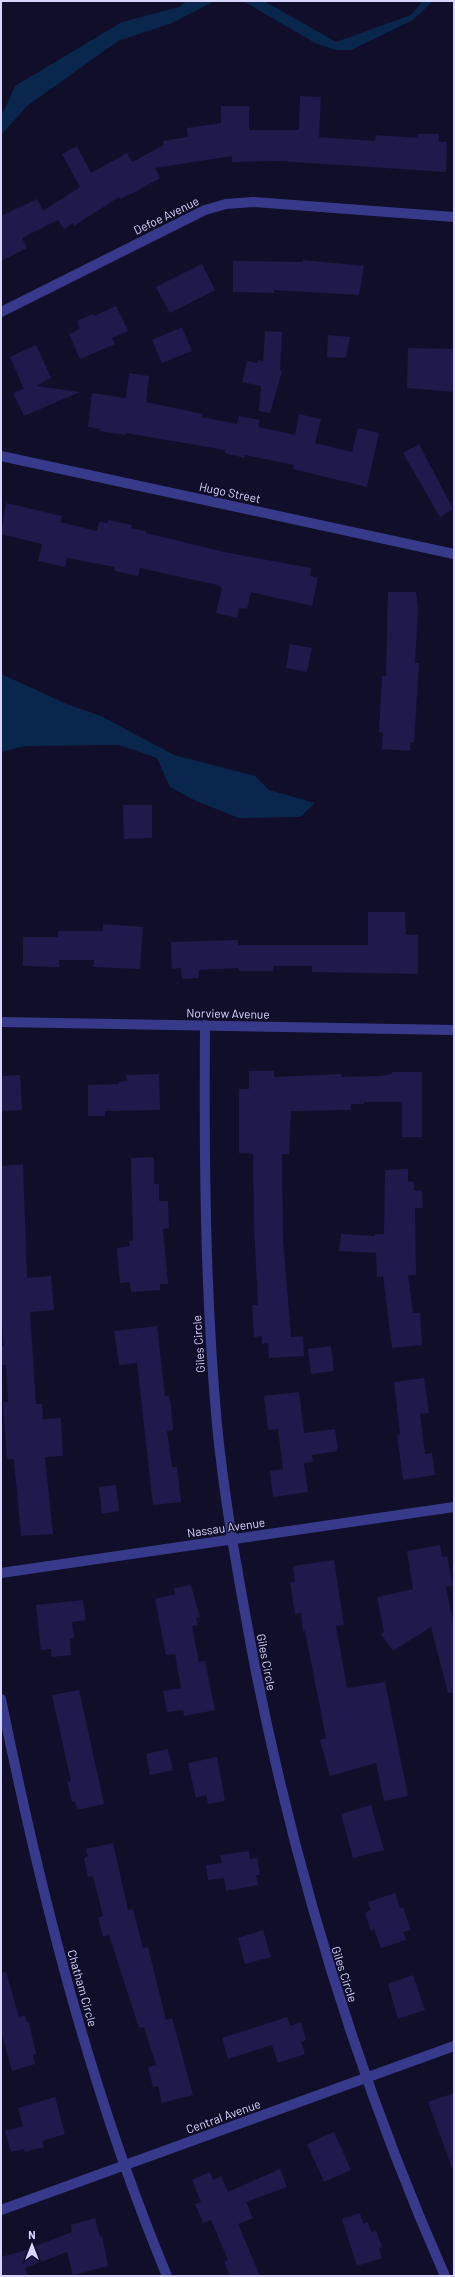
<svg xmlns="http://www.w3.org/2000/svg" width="455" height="2277" font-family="Barlow,sans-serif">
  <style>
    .water { fill: #09274d }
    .building { fill: #20194b }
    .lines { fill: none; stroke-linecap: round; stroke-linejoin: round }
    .minor { stroke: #373a8a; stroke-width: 10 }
    .tertiary { stroke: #373a8a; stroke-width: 10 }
    .labels { text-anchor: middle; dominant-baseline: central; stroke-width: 3; stroke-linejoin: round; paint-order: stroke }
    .street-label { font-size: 12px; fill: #d8d6ff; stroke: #110e29 }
  </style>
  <rect width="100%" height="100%" fill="#110e29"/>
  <g class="water">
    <path d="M187,1H215L172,23L118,41L27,106L1,135V113L4,111L15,86L122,22L179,7Z"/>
    <path d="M243,1H264L336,42L411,15L423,1H433L413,20L351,50H336L315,43Z"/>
    <path d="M1,674L69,705L101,716L174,755L255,776L269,790L315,803L300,817L239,818L196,801L170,787L157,758L119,745L25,746L1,752Z"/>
  </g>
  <g class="building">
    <path d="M300,96L321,97L319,137L375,141L376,135L418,138V134H439V142H447L446,172L279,161L232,162V156L155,168L160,178L137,191L120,199L119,197L74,226L73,223L64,229L58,220L22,238L27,248L1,261V216L37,199L43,211L80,187L62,154L77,146L91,173L127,153L132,162L164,145L163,141L188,137L187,128L221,123V106H249V130H299Z"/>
    <path d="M303,260L364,266L359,295L274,290V293L233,292V261L303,262Z"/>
    <path d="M202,264L215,290L170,313L156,287Z"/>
    <path d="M116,306L128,331L112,338L115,344L80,359L69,334L80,329L77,321L92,314L94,316Z"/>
    <path d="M182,327L192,351L162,363L152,340Z"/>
    <path d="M265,331L282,332L280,370L282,371L270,413L259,411L261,386L242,382L247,361L257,363L258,360L263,361Z"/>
    <path d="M328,335L350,337L346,358L327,357Z"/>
    <path d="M36,345L51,378L36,386L80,392L24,416L13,393L24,389L10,357Z"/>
    <path d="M408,348L454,349V392L407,388Z"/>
    <path d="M129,373L149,376L146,402L203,414L202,417L237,424L239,416L260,420L258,427L295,435L299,414L321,419L315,443L352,452L358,428L379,433L367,487L293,469L294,465L245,455L244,458L225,453V450L126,433V435L99,431L100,429L88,427L92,393L126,398Z"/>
    <path d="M419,444L453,509L440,517L403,453Z"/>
    <path d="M6,503L62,516L60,522L97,531L99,522L108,523V520L132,525L131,528L146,531V533L224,552L311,568L310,576L318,578L312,606L251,592L247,609L239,608L237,618L216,613L222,588L217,585L140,568L138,576L114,571L115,567L67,558L65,567L38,561L42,544L1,534Z"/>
    <path d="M388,592H416L418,608L415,663H419L414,743L411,742L410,751L382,749L383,733L379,732L382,676H386Z"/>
    <path d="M290,644L312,648L307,672L286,668Z"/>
    <path d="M123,805H152V838L124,839Z"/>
    <path d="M368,912H405L406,935H418V974L312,972V966H273L274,971H239L238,968L199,970V978L182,979L181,968L172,969L171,942L238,940V945H368Z"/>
    <path d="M103,924L143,927L140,969L93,967L94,960H59V967L23,966V937H58V931H103Z"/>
    <path d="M249,1071H274V1077L341,1074V1077L380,1076L392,1074V1072H422V1137H402V1102H364V1104H351V1110L291,1111L289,1154H282L283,1239L291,1337L303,1336L304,1356L269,1358L268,1343L262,1344V1336L254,1337L252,1305H258L254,1225L253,1154L239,1153V1089H249Z"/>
    <path d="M159,1074L160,1110L105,1111V1116H88V1085L119,1084V1082L127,1081L126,1075Z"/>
    <path d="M20,1075L22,1110L1,1111V1076Z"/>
    <path d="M154,1157V1184H159V1201H168L169,1228L163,1229L168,1284H160V1290L131,1292L130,1282L120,1283L117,1248L130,1246L129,1241H133L131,1158Z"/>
    <path d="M23,1164L27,1278L51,1276L54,1310L30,1312L36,1404H42L43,1419L61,1418L63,1456L45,1457L53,1534L21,1536L14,1459H7L3,1402H8L6,1365H2L1,1353V1346H4L1,1310V1166Z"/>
    <path d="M408,1169V1181L414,1182V1190L422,1191L423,1208H415L416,1275H408L413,1313H420L422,1345L392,1348L383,1276L377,1277L376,1253L339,1251L341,1234L375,1236V1234H384L385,1170Z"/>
    <path d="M157,1326L165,1396H169L171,1406L173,1430L167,1431L172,1467H177L181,1502L153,1505L137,1363L119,1365L114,1331Z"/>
    <path d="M331,1346L334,1371L311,1374L308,1349Z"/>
    <path d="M424,1378L429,1413L420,1414L425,1454L432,1453L435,1475L403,1480L397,1435L400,1434L394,1382Z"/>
    <path d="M299,1392L304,1433L335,1429L338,1451L312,1455L313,1462L304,1463L308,1492L273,1497L270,1471L283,1469L278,1429L268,1430L264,1396Z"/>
    <path d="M116,1485L119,1511L102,1514L99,1487Z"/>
    <path d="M440,1545L442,1557L447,1556L453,1586L446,1587L454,1625V1692L448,1693L431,1627L393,1651L381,1634L384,1632L377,1597L413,1589L407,1551Z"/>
    <path d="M334,1560L344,1625L336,1626L347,1688L385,1682L408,1796L384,1801L376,1763L330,1776L320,1740L326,1738L305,1631H303L301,1613L295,1614L290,1582H295L293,1566Z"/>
    <path d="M191,1585L200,1617L196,1618L198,1625L192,1626L199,1662L205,1661L215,1710L184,1716L183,1710L167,1712L163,1691L181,1688L175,1654L166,1655L155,1599L175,1594L174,1588Z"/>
    <path d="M83,1600L86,1620L72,1622L74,1638L70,1639L71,1655L52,1657L51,1649L41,1650L36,1605Z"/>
    <path d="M79,1690L104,1804L77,1810L75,1801L72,1802L67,1782L71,1781L52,1695Z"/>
    <path d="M168,1749L173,1770L150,1775L146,1754Z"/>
    <path d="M217,1757L225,1801L208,1804L206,1795L196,1798L188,1763Z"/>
    <path d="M371,1805L384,1850L353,1858L341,1814Z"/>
    <path d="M113,1843L128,1910L133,1909L143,1948L148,1947L166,2020L172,2018L193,2095L162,2103L158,2086L153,2087L148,2067L156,2065L144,2027L139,2028L109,1935L103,1937L98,1918L103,1916L93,1876L88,1877L84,1858L88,1856L86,1849Z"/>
    <path d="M249,1851L250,1859L257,1858L260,1875H256L258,1885L226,1891L224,1878L208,1880L206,1865L222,1863L220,1855Z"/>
    <path d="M395,1893L400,1908L403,1907L411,1930L403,1932L406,1940L381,1948L374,1929L371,1931L365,1913L371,1910L368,1902Z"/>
    <path d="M263,1930L271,1957L245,1964L238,1938Z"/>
    <path d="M6,1972L19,2017L25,2015L27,2023L29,2022L36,2054L33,2055L35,2064L12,2071L1,2031V1973Z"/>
    <path d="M413,1975L425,2010L398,2019L388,1984Z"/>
    <path d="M287,2017L290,2026L301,2022L306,2040L301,2042L305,2054L278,2063L272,2045L228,2059L222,2038Z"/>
    <path d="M454,2093V2168H452L428,2102Z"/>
    <path d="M55,2097L65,2134L42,2141L44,2147L25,2152L24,2149L11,2152L5,2131L23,2126L18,2108Z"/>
    <path d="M334,2132L351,2170L324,2182L307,2144Z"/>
    <path d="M280,2169L287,2187L246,2202L253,2218L238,2224L260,2276H230L224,2262L228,2260L211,2220L203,2223L195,2204L201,2202L192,2180L210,2172L213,2180L221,2176L228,2192Z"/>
    <path d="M360,2213L363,2224L368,2222L371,2232L376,2231L382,2247L379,2248L382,2258L357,2266L342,2219Z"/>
    <path d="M95,2218L100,2237L102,2236L108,2266L73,2275L67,2252L25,2268L28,2276H1V2257L20,2252L72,2232L71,2225Z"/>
  </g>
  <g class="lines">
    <g class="minor">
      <path d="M1,312L205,210L226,204L253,202L454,217"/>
      <path d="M1,456L454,554"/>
      <path d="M205,1025C204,1159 205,1292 217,1425C225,1506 240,1587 255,1667C297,1879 358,2079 445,2276"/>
      <path d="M1,1573L454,1507"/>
      <path d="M1,1699C41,1895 90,2091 167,2276"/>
      <path d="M1,2210L454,2046"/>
    </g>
    <path class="tertiary" d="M1,1022L454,1030"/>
  </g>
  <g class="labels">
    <g class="street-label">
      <text transform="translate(166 215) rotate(-26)">Defoe Avenue</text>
      <text transform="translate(230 492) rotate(12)">Hugo Street</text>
      <text transform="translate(228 1013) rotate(1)">Norview Avenue</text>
      <text transform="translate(198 1344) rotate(-94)">Giles Circle</text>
      <text transform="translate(226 1527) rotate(-8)">Nassau Avenue</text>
      <text transform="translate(267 1662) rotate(79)">Giles Circle</text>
      <text transform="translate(345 1974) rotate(72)">Giles Circle</text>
      <text transform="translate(83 1988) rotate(74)">Chatham Circle</text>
      <text transform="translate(223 2116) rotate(-20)">Central Avenue</text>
    </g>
  </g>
  <rect width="455" height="2277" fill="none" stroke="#d8d6ff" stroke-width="4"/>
  <g transform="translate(32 2245)" stroke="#110e29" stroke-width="3" paint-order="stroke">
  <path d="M0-3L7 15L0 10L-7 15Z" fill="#d8d6ff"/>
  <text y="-6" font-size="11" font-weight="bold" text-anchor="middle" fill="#d8d6ff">N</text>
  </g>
</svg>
